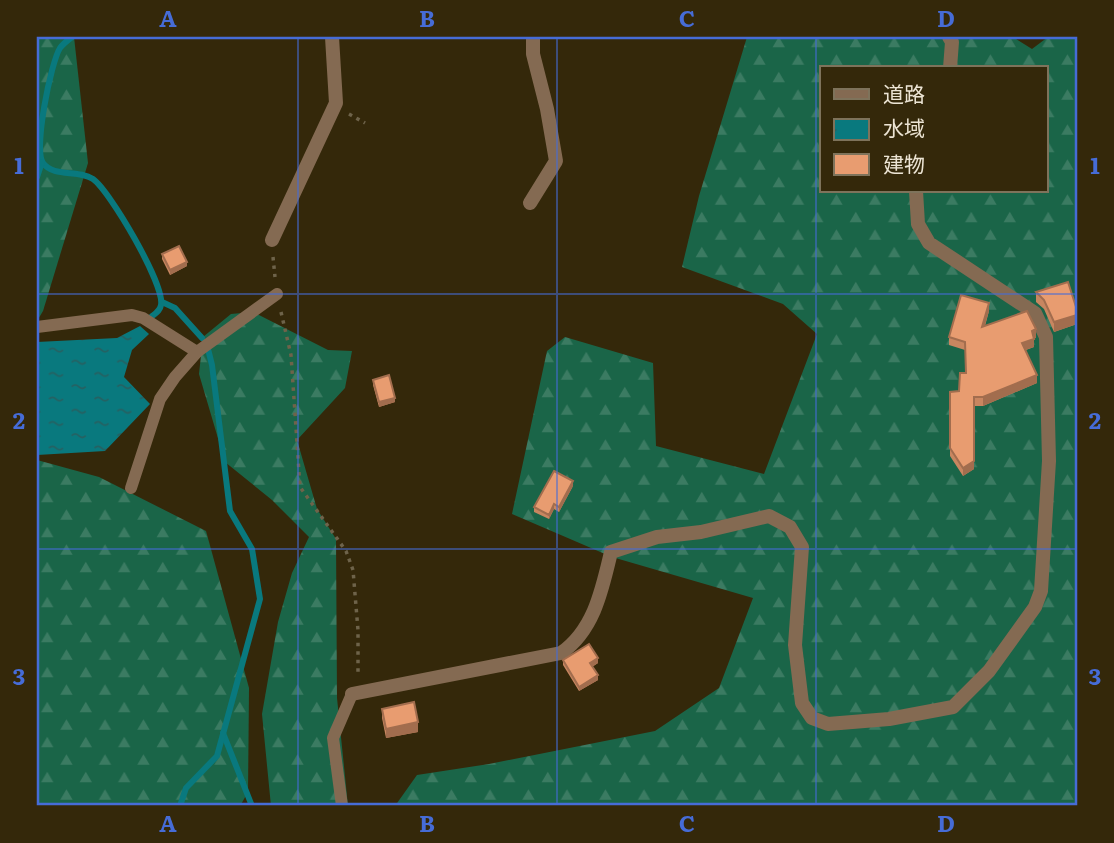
<svg xmlns="http://www.w3.org/2000/svg" width="1114" height="843" font-family="Literata,'Noto Sans JP',serif">
  <style>
    .forest { fill: url(#forest-firs); fill-rule: evenodd }
    .water { fill: url(#water-ripples) }
    .lines { fill: none; stroke-linecap: round; stroke-linejoin: round }
    .stream { stroke: #09797e; stroke-width: 6 }
    .path { stroke: #6e634a; stroke-width: 3.5; stroke-dasharray: 3.5 5; stroke-linecap: butt }
    .lane { stroke: #846a52; stroke-width: 12 }
    .street { stroke: #846a52; stroke-width: 14 }
    .wall { fill: #c88660 }
    .shaded-wall { fill: #a26d4e }
    .building { fill: #e89c70; stroke: #a26d4e; stroke-width: 2 }
    .grid { fill: none; stroke: #466cd7; stroke-width: 2; stroke-opacity: 0.55 }
    .neatline { fill: none; stroke: #466cd7; stroke-width: 2.5 }
    .grid-label { font-size: 23px; text-anchor: middle; font-weight: bold; fill: #466cd7 }
  </style>
  <defs>
    <pattern id="forest-firs" width="22" height="20" patternUnits="userSpaceOnUse" patternTransform="scale(1.75)"><rect width="22" height="20" fill="#1a6548"/><path d="M5 1l3.5 6h-7zM16 11l3.5 6h-7z" fill="#3b7b62"/></pattern>
    <pattern id="water-ripples" width="26" height="14" patternUnits="userSpaceOnUse" patternTransform="scale(1.75)"><rect width="26" height="14" fill="#09797e"/><path d="M2 4q2-2 4 0t4 0M15 11q2-2 4 0t4 0" fill="none" stroke="#256162"/></pattern>
  </defs>
  <rect width="100%" height="100%" fill="#34280a"/>
  <g class="forest">
    <path d="M37,37H74L88,163L43,311L37,321Z"/>
    <path d="M747,37H1013L1032,49L1048,37H1077V806H395L417,775L489,764L655,731L719,688L753,598L612,557L512,514L547,351L565,337L653,363L656,446L764,474L817,334L783,304L682,267L699,196ZM822,68H1046V191H822Z"/>
    <path d="M253,312L328,350L352,351L345,388L297,440L317,509L336,539L337,698L348,806H271L262,714L278,622L292,573L309,537L272,500L225,462L199,374L203,337L231,314Z"/>
    <path d="M37,460L99,477L206,531L249,688L248,792L240,806H37Z"/>
  </g>
  <path class="water" d="M140,326L149,334L132,350L124,377L150,404L105,451L37,455V342L117,338Z"/>
  <g class="lines">
    <g class="stream">
      <path d="M72,37C68,40 63,44 60,48C51,62 33,150 43,163C54,178 78,169 93,179C110,191 165,285 161,305C160,311 156,313 151,317"/>
      <path d="M37,177L42,162"/>
      <path d="M162,302L175,308L202,338"/>
      <path d="M223,733L252,806"/>
      <path d="M180,806L186,788L217,756L260,599L252,549L230,511L212,365L208,349"/>
    </g>
    <g class="path">
      <path d="M349,114L365,123"/>
      <path d="M273,257L275,277"/>
      <path d="M281,312L291,355L300,487L346,551L353,570L358,630V676"/>
    </g>
    <g class="lane">
      <path d="M37,327L132,315L143,318L197,352L277,294"/>
      <path d="M131,488L160,399L175,377L197,352"/>
      <path d="M342,806L333,738L352,694"/>
    </g>
    <g class="street">
      <path d="M949,37L952,42L950,68"/>
      <path d="M530,203L556,161L547,109L533,54V37"/>
      <path d="M272,240L336,103L332,37"/>
      <path d="M352,694L561,653C594,630 602,590 611,552L657,537L701,532L769,516L790,527L802,547L795,645L802,703L812,718L828,724L889,719L953,707L989,671L1035,607L1041,591L1049,461L1046,337L1035,313L929,243L918,224L916,191"/>
    </g>
  </g>
  <g class="wall">
    <path d="M162,254L187,266L170,275L162,259Z"/>
    <path d="M1036,292L1077,310V324L1054,332L1044,309L1036,302Z"/>
    <path d="M989,311L985,326L1036,338H1034V347L1026,350L1037,383L983,406H974V469L963,476L950,456V392L959,391L965,373V350L949,345V337Z"/>
    <path d="M373,380L395,402L379,407L373,385Z"/>
    <path d="M573,486L559,512L554,509L549,519L534,512V507Z"/>
    <path d="M563,660L598,663L592,667L598,680L579,691L563,665Z"/>
    <path d="M382,709L418,732L386,738L382,718Z"/>
  </g>
  <g class="shaded-wall">
    <path d="M187,262V266L170,275V270Z"/>
    <path d="M989,303V311L982,335V327Z"/>
    <path d="M1077,315V324L1054,332V322Z"/>
    <path d="M1036,329V338L1032,339V331Z"/>
    <path d="M1034,339V347L1022,351V343Z"/>
    <path d="M1037,375V383L983,406V397Z"/>
    <path d="M395,398V402L379,407V402Z"/>
    <path d="M974,461V469L963,476V468Z"/>
    <path d="M573,481V486L559,512V507Z"/>
    <path d="M554,504V509L549,519V515Z"/>
    <path d="M598,658V663L590,668V663Z"/>
    <path d="M598,675V680L579,691V687Z"/>
    <path d="M418,722V732L386,738V729Z"/>
  </g>
  <g class="building">
    <path d="M179,246L187,262L170,270L162,254Z"/>
    <path d="M1068,282L1077,310V315L1054,322L1044,300L1036,292Z"/>
    <path d="M961,295L989,303L982,327L1027,311L1036,329L1032,331L1034,339L1022,343L1037,375L983,397H974V461L963,468L950,448V392L959,391L960,373H966L965,342L949,337Z"/>
    <path d="M389,375L395,398L379,402L373,380Z"/>
    <path d="M554,471L573,481L559,507L554,504L549,515L534,507Z"/>
    <path d="M589,644L598,658L590,663L598,675L579,687L563,660Z"/>
    <path d="M414,702L418,722L386,729L382,709Z"/>
  </g>
  <path class="grid" d="M298,37V806M557,37V806M816,37V806M37,294H1077M37,549H1077"/>
  <rect width="1114" height="843" fill="none" stroke="#34280a" stroke-width="77"/>
  <rect x="820" y="66" width="228" height="126" fill="#34280a" stroke="#7e735b" stroke-width="2"/>
  <rect x="834" y="89" width="35" height="10" fill="#846a52" stroke="#7e735b" stroke-width="2"/>
  <text x="883" y="102" font-size="21" fill="#ece4d4">道路</text>
  <rect x="834" y="119" width="35" height="21" fill="url(#water-ripples)" stroke="#7e735b" stroke-width="2"/>
  <text x="883" y="136" font-size="21" fill="#ece4d4">水域</text>
  <rect x="834" y="154" width="35" height="21" fill="#e89c70" stroke="#7e735b" stroke-width="2"/>
  <text x="883" y="172" font-size="21" fill="#ece4d4">建物</text>
  <rect x="38" y="38" width="1038" height="766" class="neatline"/>
  <g class="grid-label">
    <text x="168" y="27">A</text>
    <text x="427" y="27">B</text>
    <text x="687" y="27">C</text>
    <text x="946" y="27">D</text>
    <text x="19" y="174">1</text>
    <text x="1095" y="174">1</text>
    <text x="19" y="429">2</text>
    <text x="1095" y="429">2</text>
    <text x="19" y="685">3</text>
    <text x="1095" y="685">3</text>
    <text x="168" y="832">A</text>
    <text x="427" y="832">B</text>
    <text x="687" y="832">C</text>
    <text x="946" y="832">D</text>
  </g>
</svg>
